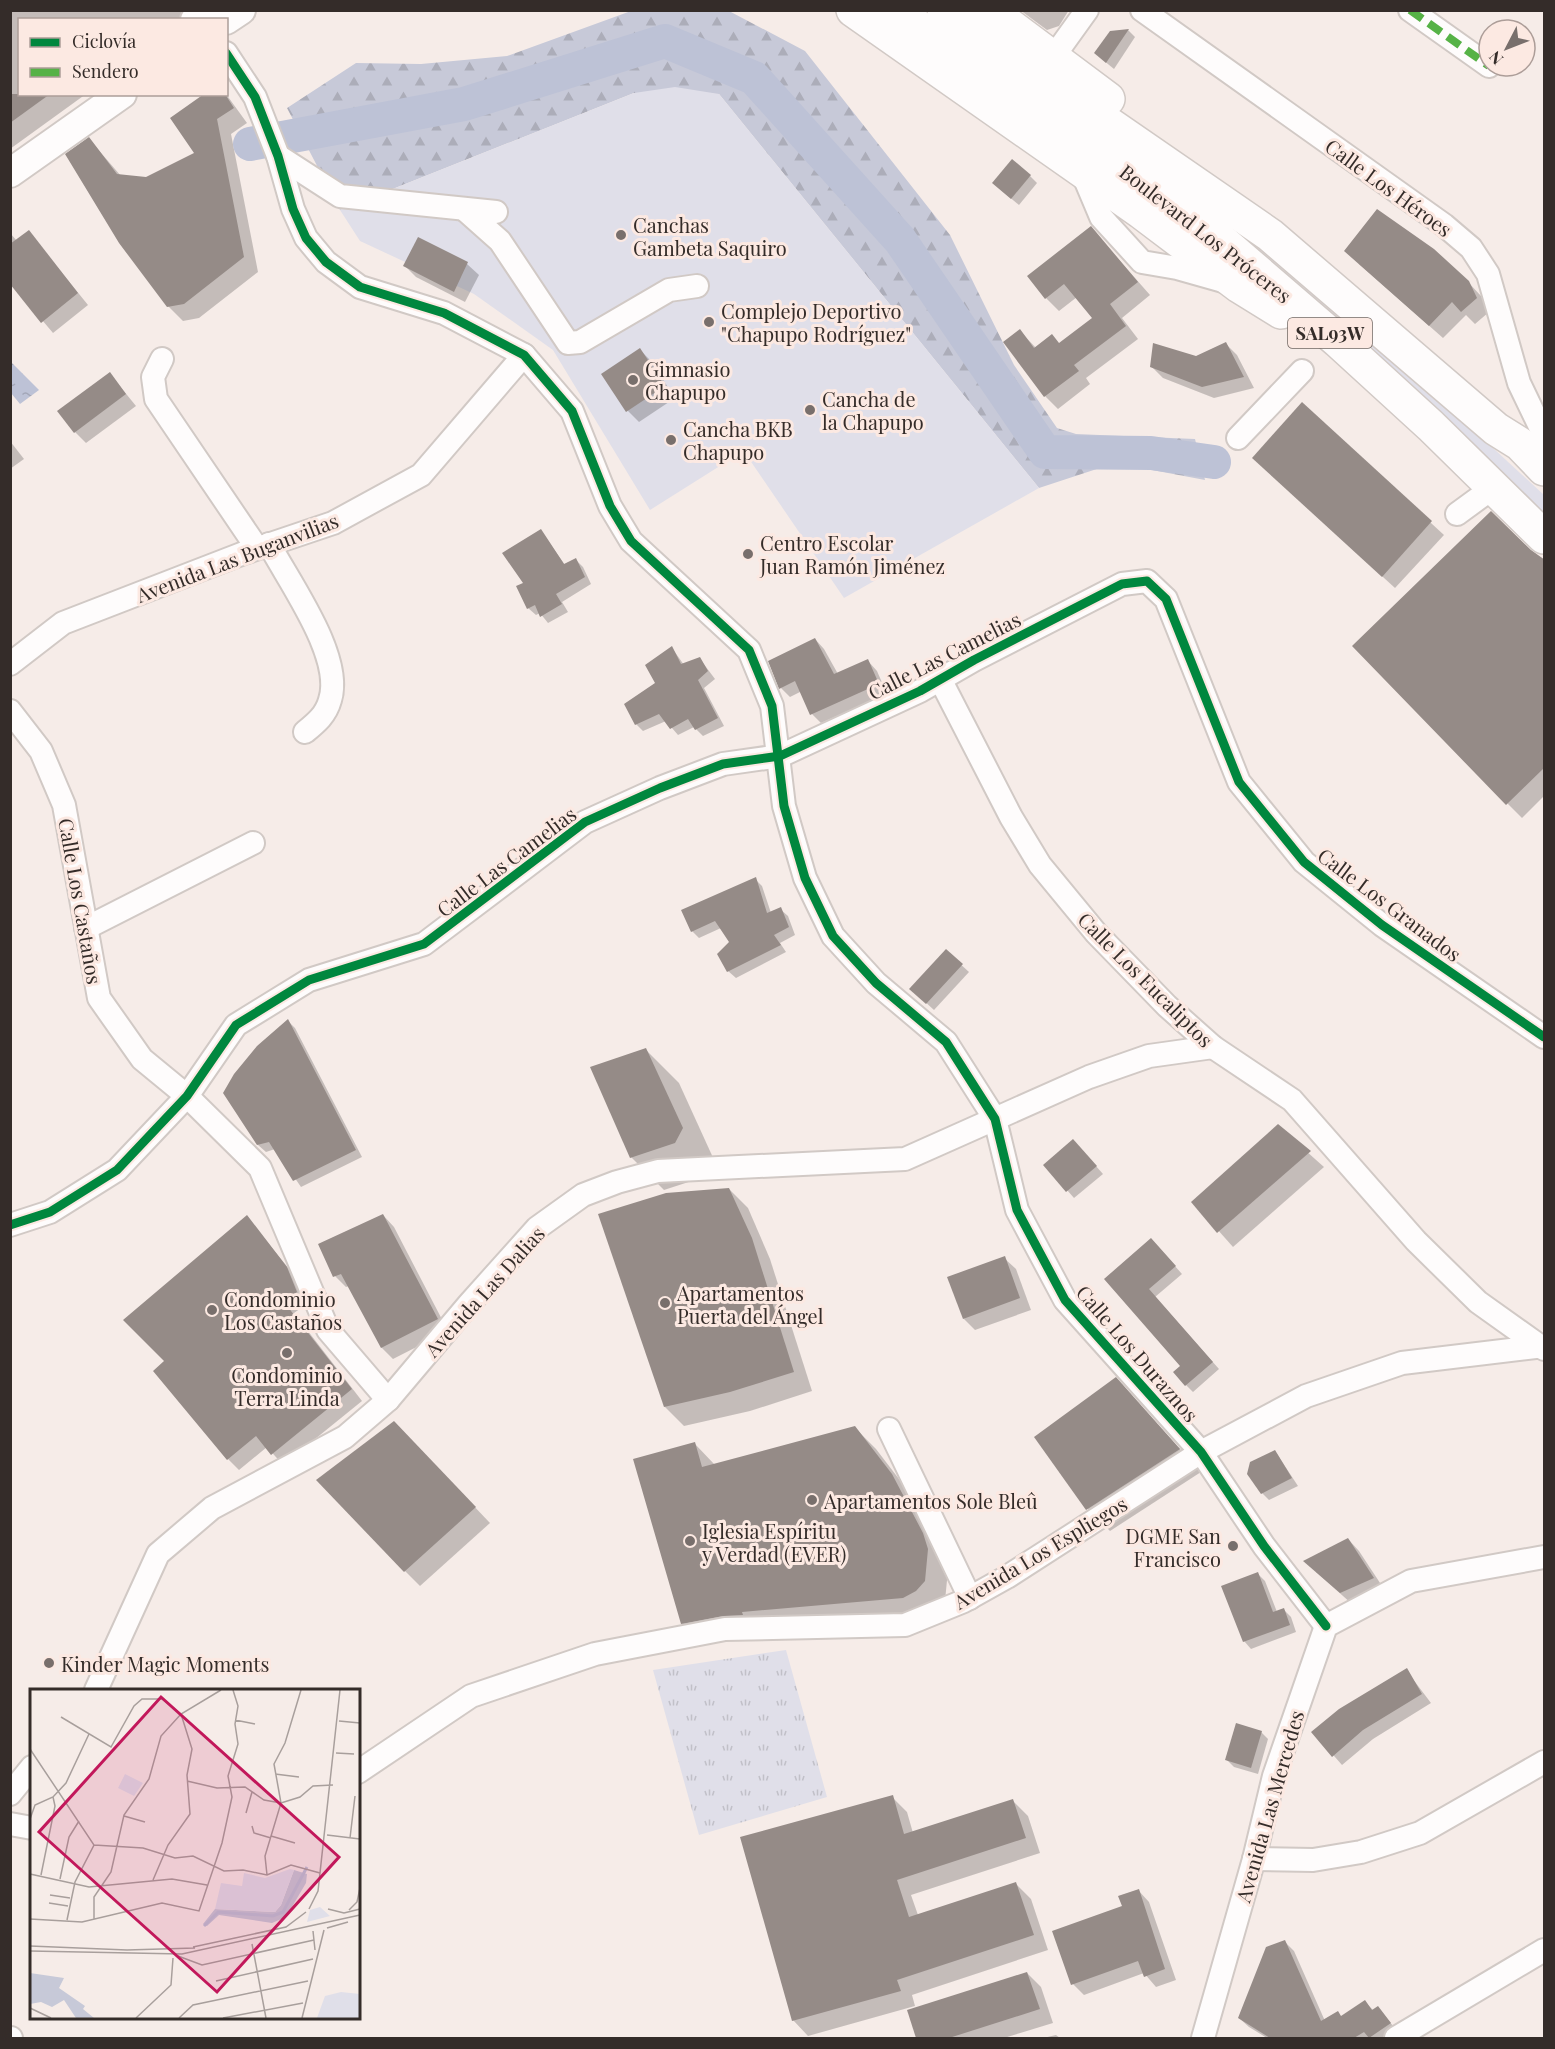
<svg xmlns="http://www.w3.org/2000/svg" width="1555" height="2049" font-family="'Playfair Display',serif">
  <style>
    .grass { fill: url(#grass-tufts) }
    .forest { fill: url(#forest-firs) }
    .garden { fill: #e0dfe9 }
    .water { fill: url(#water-ripples) }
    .shadow { fill: #0003 }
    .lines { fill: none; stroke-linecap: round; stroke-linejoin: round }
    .river { stroke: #bdc2d6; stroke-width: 34 }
    .building { fill: #958b87 }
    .minor-casing { stroke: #d1c9c5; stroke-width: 26 }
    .major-casing { stroke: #d1c9c5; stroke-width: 32 }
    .highway-casing { stroke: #d1c9c5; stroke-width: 36 }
    .minor { stroke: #fefcfc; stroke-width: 22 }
    .major { stroke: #fefcfc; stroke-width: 28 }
    .highway { stroke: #fefcfc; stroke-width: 33 }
    .quiet { stroke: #56b246; stroke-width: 8; stroke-dasharray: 15 8; stroke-linecap: butt }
    .cycleway-casing { stroke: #fce9e2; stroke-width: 13 }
    .cycleway { stroke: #00873e; stroke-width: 9 }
    .poi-dot { fill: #786f6c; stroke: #fce9e2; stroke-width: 2 }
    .labels { text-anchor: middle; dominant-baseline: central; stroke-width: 6; stroke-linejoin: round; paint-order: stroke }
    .shield { fill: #fce9e2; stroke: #706560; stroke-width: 1.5 }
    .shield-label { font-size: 18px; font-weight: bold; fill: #342c29 }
    .street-label { font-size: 20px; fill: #342c29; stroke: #fce9e2 }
    .poi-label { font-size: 20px; fill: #342c29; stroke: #fce9e2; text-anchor: start }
    .inset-river { fill: none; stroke: #bdc2d6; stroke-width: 3 }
    .inset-road { fill: none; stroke: #a89f9c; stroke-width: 1.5 }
    .view { fill: #c2185b; fill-opacity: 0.15; stroke: #c2185b; stroke-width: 3 }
    .inset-edge { fill: none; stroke: #342c29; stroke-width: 3 }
  </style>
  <defs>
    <pattern id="grass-tufts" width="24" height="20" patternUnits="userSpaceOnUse" patternTransform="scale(1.5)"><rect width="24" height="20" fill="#e0dfe9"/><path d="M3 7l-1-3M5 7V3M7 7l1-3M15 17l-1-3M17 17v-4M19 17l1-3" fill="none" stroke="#c1c0c8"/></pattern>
    <pattern id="forest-firs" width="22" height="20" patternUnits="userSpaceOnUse" patternTransform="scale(1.5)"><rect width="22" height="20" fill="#c7c9d8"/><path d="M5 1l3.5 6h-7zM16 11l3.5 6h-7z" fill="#acadb9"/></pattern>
    <pattern id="water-ripples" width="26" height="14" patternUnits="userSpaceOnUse" patternTransform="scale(1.5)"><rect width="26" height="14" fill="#bdc2d6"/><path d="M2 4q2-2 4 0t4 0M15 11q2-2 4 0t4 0" fill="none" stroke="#a3a7b8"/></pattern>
  </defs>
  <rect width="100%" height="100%" fill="#f6ece8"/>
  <path class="grass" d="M786,1650L827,1797L699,1835L653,1670Z"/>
  <path class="forest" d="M631,11H729L805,51L950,235L1014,365L1057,428L1076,434L1195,439L1205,480L1115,463L1039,488L719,94L634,93L340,210L287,108L356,63L421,64L507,56Z"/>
  <g class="garden">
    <path d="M675,87L719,94L1039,488L844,598L741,447L721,460L723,464L650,510L553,350L474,294L360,241L340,210L634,93Z"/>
    <path d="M1185,195L1225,218L1440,399L1544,495V522Z"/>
  </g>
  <path class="water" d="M12,363L39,390L20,404L11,393Z"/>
  <g class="shadow">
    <path d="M10,10H202L190,20H20V94H86L10,149Z"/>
    <path d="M1020,10H1069L1059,26L1047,30Z"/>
    <path d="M1128,30L1135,37L1114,69L1103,60L1111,32Z"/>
    <path d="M206,94H226L247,123L231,134L258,272L199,318L183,321L168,306L89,139L121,176L146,178L197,154Z"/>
    <path d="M1030,176L1037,183L1019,205L1001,190Z"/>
    <path d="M1091,228L1150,295L1122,318L1138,339L1086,378L1090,384L1058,409L1045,396L1020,331L1036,348L1060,344L1094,319L1077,297L1059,311L1046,298Z"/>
    <path d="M29,232L88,305L53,333L10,282V233L17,241Z"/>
    <path d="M418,239L467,264L479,275L465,302L416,277L405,266Z"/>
    <path d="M1359,264L1468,282L1481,296L1489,312L1475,324L1466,315L1443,338Z"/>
    <path d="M1226,344L1237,355L1254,388L1214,398L1163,378L1152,367L1196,358Z"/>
    <path d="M640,350L651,361L675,398L639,422L628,411Z"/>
    <path d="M110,374L136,406L86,443L75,432Z"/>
    <path d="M1302,404L1444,535L1395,588L1266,470Z"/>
    <path d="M10,441L24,459L10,469Z"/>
    <path d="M541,531L565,565L576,560L583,567L591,584L562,602L568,612L548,623L540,613L536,615L528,608Z"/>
    <path d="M1544,564V796L1522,818L1507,803Z"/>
    <path d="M815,639L824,649L838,674L868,661L877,671L887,694L821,723L812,714L802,691L790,697L781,688Z"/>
    <path d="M672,648L684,665L700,659L715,679L704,688L724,726L703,736L694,727L678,735L666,721L643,731L636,724Z"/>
    <path d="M755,879L762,886L771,913L780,909L788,916L795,935L780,943L786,952L736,978L728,971L731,942L721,928L699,938L692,931Z"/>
    <path d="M946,951L969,972L934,1010L911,989Z"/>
    <path d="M288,1021L295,1028L362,1157L301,1187L275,1149L266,1152L258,1145Z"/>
    <path d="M646,1050L679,1083L715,1162L707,1176L664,1190L631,1157Z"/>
    <path d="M1278,1126L1324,1167L1233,1247L1193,1202Z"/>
    <path d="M1080,1148L1103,1174L1074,1198L1045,1165Z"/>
    <path d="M729,1189L748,1208L770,1259L812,1391L750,1411L684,1426L665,1407Z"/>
    <path d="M383,1215L394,1227L448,1331L393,1359L382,1348L349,1286L346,1287L335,1276Z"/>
    <path d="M247,1217L298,1280L308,1303L294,1313L362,1401L283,1465L267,1447L239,1470L228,1459Z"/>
    <path d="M1158,1247L1182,1274L1155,1297L1219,1369L1193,1392L1186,1385L1182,1366L1106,1279Z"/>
    <path d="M1004,1258L1016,1269L1031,1310L975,1330L964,1319Z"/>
    <path d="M1116,1379L1201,1472L1110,1531L1088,1509Z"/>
    <path d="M855,1428L876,1449L912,1496L948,1570L945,1601L936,1611L762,1632L702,1643L682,1623L695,1444L715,1465Z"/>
    <path d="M409,1438L490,1523L420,1586L405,1571Z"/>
    <path d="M1275,1451L1298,1486L1269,1500L1262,1493Z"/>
    <path d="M1348,1539L1359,1551L1384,1589L1352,1604L1316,1572Z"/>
    <path d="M1258,1574L1265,1581L1277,1612L1283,1609L1291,1617L1296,1632L1251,1649L1244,1641Z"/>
    <path d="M1406,1670L1431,1703L1373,1739L1342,1765L1313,1732Z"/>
    <path d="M1261,1732L1268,1739L1258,1774L1234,1767L1227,1760Z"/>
    <path d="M892,1797L907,1812L913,1833L1013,1801L1028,1816L1040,1853L911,1895L918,1915L1016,1884L1031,1899L1048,1950L912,1995L915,2006L808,2036L793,2020Z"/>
    <path d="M1138,1890L1149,1902L1176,1980L1156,1987L1144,1973L1084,1995L1073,1984L1124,1907Z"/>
    <path d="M1285,1942L1294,1951L1325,2021L1342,2017L1365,2002L1374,2011L1378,2008L1399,2033L1391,2038H1267L1249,2027L1239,2018Z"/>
    <path d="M1027,1973L1041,1987L1053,2023L1004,2038H918L909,2011Z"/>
    <path d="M1056,2035L1060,2038H1043Z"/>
  </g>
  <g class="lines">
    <path class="river" d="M250,144L464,104L665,41L754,78L900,240L1045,452L1151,453L1214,462"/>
  </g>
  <g class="building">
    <path d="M1129,29L1106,63L1094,53L1110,31Z"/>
    <path d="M10,94H50L10,123Z"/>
    <path d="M204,94H225L234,108L217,119L244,257L184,304L167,307L119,243L65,154L89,137L117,174L146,177L194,153L170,118Z"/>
    <path d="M1012,159L1031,175L1011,199L992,183Z"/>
    <path d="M1377,209L1434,249L1469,281L1477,298L1461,312L1452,302L1429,326L1344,251Z"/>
    <path d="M1091,226L1138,282L1110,304L1126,326L1074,365L1079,371L1044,397L1003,342L1020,329L1034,348L1052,334L1059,343L1092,318L1064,284L1045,299L1027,276Z"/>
    <path d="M29,230L78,293L41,323L10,284V244Z"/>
    <path d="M418,237L468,262L454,292L403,266Z"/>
    <path d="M1226,342L1244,377L1202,387L1150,367L1153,343L1196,356Z"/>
    <path d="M640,348L665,386L626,412L601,374Z"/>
    <path d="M110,372L126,394L74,433L57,411Z"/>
    <path d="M1302,402L1432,521L1382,577L1252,458Z"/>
    <path d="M1491,511L1531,550L1545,560V767L1506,805L1352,646Z"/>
    <path d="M541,529L564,564L576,558L585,577L556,594L562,604L540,617L535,605L527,609L516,586L523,583L502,553Z"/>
    <path d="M815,638L834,674L868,659L879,684L810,715L795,681L779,689L768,661Z"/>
    <path d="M672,646L681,664L700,657L708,671L698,680L718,718L695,730L688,719L670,729L659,714L635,725L624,704L655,683L645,665Z"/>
    <path d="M756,877L767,913L781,907L789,927L774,935L781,945L727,972L717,954L729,942L715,921L691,932L681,910Z"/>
    <path d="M946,949L963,964L926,1004L909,989Z"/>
    <path d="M288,1019L356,1150L293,1181L269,1142L257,1145L223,1093L234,1074L257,1046Z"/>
    <path d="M646,1048L683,1128L675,1143L630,1158L590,1067Z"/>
    <path d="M1278,1124L1311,1151L1217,1233L1191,1202Z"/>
    <path d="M1073,1139L1097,1166L1066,1192L1043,1165Z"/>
    <path d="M729,1188L752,1238L794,1372L730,1392L664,1407L598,1214L666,1193Z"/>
    <path d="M383,1214L438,1319L381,1348L341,1274L333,1277L318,1244Z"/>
    <path d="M247,1215L287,1267L297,1292L284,1302L352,1389L271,1455L256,1436L227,1460L153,1371L164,1361L123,1320Z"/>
    <path d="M1151,1238L1176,1266L1149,1289L1213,1362L1185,1386L1173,1372L1180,1366L1104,1279Z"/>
    <path d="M1005,1256L1020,1298L963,1319L947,1277Z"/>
    <path d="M1116,1377L1180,1449L1086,1510L1034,1437Z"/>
    <path d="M394,1421L476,1507L404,1572L316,1480Z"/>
    <path d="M855,1426L892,1474L923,1533L928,1549L925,1581L916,1591L903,1598L742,1612L743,1615L723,1616L681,1624L633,1459L695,1442L702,1467Z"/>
    <path d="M1275,1450L1292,1478L1261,1494L1247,1474L1250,1462Z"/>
    <path d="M1348,1538L1374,1578L1340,1593L1303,1561Z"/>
    <path d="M1258,1572L1273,1612L1284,1608L1290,1625L1243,1642L1221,1586Z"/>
    <path d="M1407,1668L1422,1694L1363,1730L1332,1757L1311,1732L1339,1709Z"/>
    <path d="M1236,1723L1262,1731L1251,1768L1225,1760Z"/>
    <path d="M893,1795L904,1834L1013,1799L1026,1838L897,1880L909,1917L1016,1882L1034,1935L897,1980L901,1991L792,2021L740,1837Z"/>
    <path d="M1139,1889L1165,1969L1144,1977L1138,1961L1071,1985L1052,1931L1122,1906L1118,1896Z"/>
    <path d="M1285,1940L1321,2021L1338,2011L1341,2016L1365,2000L1372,2010L1378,2006L1391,2023L1369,2038L1364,2032L1354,2038H1270L1238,2018L1266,1947Z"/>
    <path d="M1027,1972L1040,2009L949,2038H916L907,2010Z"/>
  </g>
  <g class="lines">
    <g class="minor-casing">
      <g id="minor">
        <path d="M1142,10L1444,225L1471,248L1488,274L1519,383L1544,435"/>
        <path d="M1410,10L1489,66"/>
        <path d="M226,53L255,97L278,156L293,209L306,238L326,262L360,287L444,313L524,355L572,411L610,506L631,541L749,650L772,706L784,806L805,878L833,936L876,983L946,1042L995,1119L1017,1210L1065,1300L1201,1452L1264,1546L1326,1626"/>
        <path d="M1054,56L1087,10"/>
        <path d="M278,156L340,196L496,212"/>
        <path d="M1082,172L1101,217L1142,262L1177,268L1223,281"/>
        <path d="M464,209L500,241L568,343L580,342L669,290L697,286"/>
        <path d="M162,359L153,377L156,399L257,548"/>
        <path d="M1238,438L1302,371"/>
        <path d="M1457,514L1494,487"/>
        <path d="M269,544C289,582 344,657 330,700C326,715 316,723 305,732"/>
        <path d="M10,664L63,623L244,553L333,523L421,475L524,355"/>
        <path d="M940,679L1011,817L1040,865L1096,933L1167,1006L1213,1047L1292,1100L1416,1241L1478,1302L1544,1349"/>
        <path d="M10,711L41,751L64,805L99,998L142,1059L187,1096L260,1168L328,1330L388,1400"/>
        <path d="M86,928L253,843"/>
        <path d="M10,1225L50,1212L117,1170L187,1096L236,1025L309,980L424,944L585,822L660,788L723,764L780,756L920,691L974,660L1122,584L1147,581L1166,599L1239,782L1304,862L1382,925L1544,1037"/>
        <path d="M889,1429L970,1598"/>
        <path d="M96,1690L158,1554L212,1508L345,1437L388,1400L469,1304L537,1228L583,1195L617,1182L658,1171L905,1159L1089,1077L1149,1056L1213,1047"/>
        <path d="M358,1772L471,1696L595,1654L725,1629L905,1625L964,1601L1007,1577L1201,1452L1306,1396L1402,1363L1544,1346"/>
        <path d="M10,1794L32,1767"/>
        <path d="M10,1824L32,1828"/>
        <path d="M1254,1859L1313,1860L1361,1852L1420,1833L1544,1762"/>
        <path d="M10,2038H11"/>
        <path d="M1203,2038L1254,1859L1274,1776L1326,1626L1411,1581L1544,1557"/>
        <path d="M1396,2038L1544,1950"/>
      </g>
    </g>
    <g class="major-casing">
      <g id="major">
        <path d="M195,20L208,10"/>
        <path d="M226,20L241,10"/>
        <path d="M10,173L122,94"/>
      </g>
    </g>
    <g class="highway-casing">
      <g id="highway">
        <path d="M853,10L1141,212L1239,286L1281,312"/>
        <path d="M894,10L1097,149L1208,229L1338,341L1431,426L1544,537"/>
        <path d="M944,10L1270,235L1496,429L1520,444L1544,469"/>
        <path d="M989,10L1108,99"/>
      </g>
    </g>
    <use href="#minor" class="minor"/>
    <use href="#major" class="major"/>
    <use href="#highway" class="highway"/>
    <path class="quiet" d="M1410,10L1489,66"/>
    <g class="cycleway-casing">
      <g id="cycleway">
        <path d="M226,53L255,97L278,156L293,209L306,238L326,262L360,287L444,313L524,355L572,411L610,506L631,541L749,650L772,706L784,806L805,878L833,936L876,983L946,1042L995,1119L1017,1210L1065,1300L1201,1452L1264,1546L1326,1626"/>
        <path d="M10,1225L50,1212L117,1170L187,1096L236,1025L309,980L424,944L585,822L660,788L723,764L780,756L920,691L974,660L1122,584L1147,581L1166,599L1239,782L1304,862L1382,925L1544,1037"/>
      </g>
    </g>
    <use href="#cycleway" class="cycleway"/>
  </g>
  <g class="poi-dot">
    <circle cx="621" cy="235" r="6"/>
    <circle cx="709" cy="322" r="6"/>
    <circle cx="633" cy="380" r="6"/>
    <circle cx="810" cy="410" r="6"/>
    <circle cx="671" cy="440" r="6"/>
    <circle cx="748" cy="554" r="6"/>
    <circle cx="665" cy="1303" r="6"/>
    <circle cx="212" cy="1310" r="6"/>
    <circle cx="287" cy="1353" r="6"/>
    <circle cx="812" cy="1500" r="6"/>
    <circle cx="690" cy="1541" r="6"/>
    <circle cx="1233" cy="1546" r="6"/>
    <circle cx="49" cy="1663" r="6"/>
  </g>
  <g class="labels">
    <rect class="shield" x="1288" y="318" width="84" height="30" rx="4.5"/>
    <g class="shield-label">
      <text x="1330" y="333">SAL93W</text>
    </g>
    <g class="street-label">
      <text transform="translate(1389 187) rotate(36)">Calle Los Héroes</text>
      <text transform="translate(1206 233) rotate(38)">Boulevard Los Próceres</text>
      <text transform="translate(237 557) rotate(-21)">Avenida Las Buganvilias</text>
      <text transform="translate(944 655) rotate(-27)">Calle Las Camelias</text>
      <text transform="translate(506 861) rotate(-37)">Calle Las Camelias</text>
      <text transform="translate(81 901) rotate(80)">Calle Los Castaños</text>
      <text transform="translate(1390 904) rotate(37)">Calle Los Granados</text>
      <text transform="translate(1146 979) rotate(45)">Calle Los Eucaliptos</text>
      <text transform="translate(484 1291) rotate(-48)">Avenida Las Dalias</text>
      <text transform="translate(1138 1353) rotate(49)">Calle Los Duraznos</text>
      <text transform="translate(1040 1552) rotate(-31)">Avenida Los Espliegos</text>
      <text transform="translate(1269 1806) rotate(-74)">Avenida Las Mercedes</text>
    </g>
    <g class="poi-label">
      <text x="633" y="224">Canchas<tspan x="633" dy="23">Gambeta Saquiro</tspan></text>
      <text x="721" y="310">Complejo Deportivo<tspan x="721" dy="23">"Chapupo Rodríguez"</tspan></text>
      <text x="645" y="368">Gimnasio<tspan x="645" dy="23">Chapupo</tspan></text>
      <text x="822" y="398">Cancha de<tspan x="822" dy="23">la Chapupo</tspan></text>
      <text x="683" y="428">Cancha BKB<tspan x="683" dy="23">Chapupo</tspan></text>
      <text x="760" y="542">Centro Escolar<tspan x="760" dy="23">Juan Ramón Jiménez</tspan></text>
      <text x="677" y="1292">Apartamentos<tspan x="677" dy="23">Puerta del Ángel</tspan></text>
      <text x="224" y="1298">Condominio<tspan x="224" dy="23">Los Castaños</tspan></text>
      <text x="287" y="1374" text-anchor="middle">Condominio<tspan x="287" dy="23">Terra Linda</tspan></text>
      <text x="824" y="1500">Apartamentos Sole Bleû</text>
      <text x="702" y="1530">Iglesia Espíritu<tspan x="702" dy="23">y Verdad (EVER)</tspan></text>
      <text x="1221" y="1535" text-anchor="end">DGME San<tspan x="1221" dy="23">Francisco</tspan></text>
      <text x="61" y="1663">Kinder Magic Moments</text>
    </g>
  </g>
  <g transform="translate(30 1689)">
    <rect width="330" height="330" fill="#f6ece8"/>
    <path d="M95,85L113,94L104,107L88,99ZM290,218L300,227L277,233L280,221Z" fill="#e0dfe9"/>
    <path d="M264,181L277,185L276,194L256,228L242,234L189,226L177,237L173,235L185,220L245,223L251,216ZM0,284L34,289L29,299L55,317L53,320L64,329H46L34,311L22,318L11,313L0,315Z" fill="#c7c9d8"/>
    <path d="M260,180L264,181L251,216L245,223L185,220L191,194L212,197L214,184L235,189ZM311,303L330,305V329H287L295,307Z" fill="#e0dfe9"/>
    <path class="inset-river" d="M174,237L188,223L243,227L253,223L277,178"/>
    <path class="inset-road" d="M31,28L81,58L104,17L112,10H132L151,25M205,31L225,35M309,32L330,34M0,60L64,156L45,193L37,231M306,64L324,65M245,85L269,88M157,92L187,99L215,98L234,111L251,114L270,108L283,97L303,96M216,124L222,103M94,127L115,133M0,130L5,116L23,108L36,94L59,45M222,137L224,144L241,149M297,146L330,150M241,147L265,154M320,149L325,107M64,156L113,159L145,169L163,167L194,182L213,181L237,186L261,176L290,184M0,185L59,198L142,190L177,196M11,186L25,117L23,108M237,186L235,167L251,114L244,75L255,54L271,1M30,190L39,148L49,132M123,191L138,156L160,125L157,86L162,60L151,25M20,206L40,209M19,214L38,217M279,220L288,202L310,1M298,220L314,224L330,220M319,221L327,213L330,199M0,230L52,233L132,214L169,222L192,154L202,108L198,87L208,55L205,35L208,17L203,1M64,230V208L81,183L94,126L119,90L131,47L151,25L191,1M297,239L318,233M283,242L285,261M222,255L236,329M0,257L97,261L165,259M163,258L256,238L276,223M0,262L152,265L330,226M148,267L172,276L284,251M186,292L283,270M0,319L21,329M106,329L141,296L143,269M149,329L163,316L278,292M193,329L273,314M272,329L294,241"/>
    <path class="view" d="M131,8L309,168L187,303L9,143Z"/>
    <rect width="330" height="330" class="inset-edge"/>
  </g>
  <rect width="1555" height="2049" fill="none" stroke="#342c29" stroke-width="24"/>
  <rect x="18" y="18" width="210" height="78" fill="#fce9e2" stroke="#ac9d98" stroke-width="1.5"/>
  <rect x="30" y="38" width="30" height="9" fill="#00873e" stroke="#ac9d98" stroke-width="1.5"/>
  <text x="72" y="48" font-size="18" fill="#342c29">Ciclovía</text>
  <rect x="30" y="68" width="30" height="9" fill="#56b246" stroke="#ac9d98" stroke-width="1.5"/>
  <text x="72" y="78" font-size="18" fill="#342c29">Sendero</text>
  <g transform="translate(1507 48) rotate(228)"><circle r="28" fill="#fce9e2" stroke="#ac9d98" stroke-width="1.5"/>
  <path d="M0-4.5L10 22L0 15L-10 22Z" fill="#786f6c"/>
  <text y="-9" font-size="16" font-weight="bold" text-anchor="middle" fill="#342c29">N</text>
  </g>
</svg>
